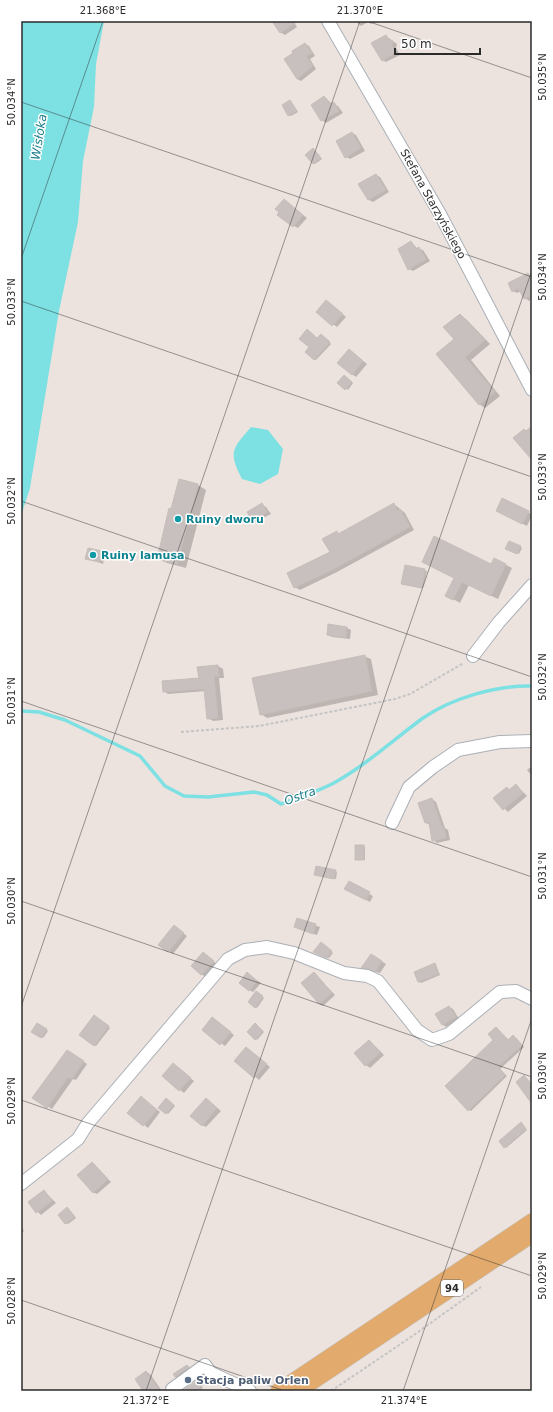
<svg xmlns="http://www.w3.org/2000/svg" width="553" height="1412" font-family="'DejaVu Sans',sans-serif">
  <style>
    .water { fill: #7de0e2 }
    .shadow { fill: #0003 }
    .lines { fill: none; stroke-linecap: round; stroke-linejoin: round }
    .stream { stroke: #7de0e2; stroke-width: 3.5 }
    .building { fill: #c7c0be; stroke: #c7beb9 }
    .minor-casing { stroke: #abb0b6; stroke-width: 14 }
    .major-casing { stroke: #c4c4c4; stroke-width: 16 }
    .path { stroke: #c4c4c4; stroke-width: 2; stroke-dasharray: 3 2; stroke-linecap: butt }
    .minor { stroke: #fff; stroke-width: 12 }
    .major { stroke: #e2ab6d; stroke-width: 15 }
    .ticks { fill: none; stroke: #2b2b2b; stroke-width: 1; stroke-opacity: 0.45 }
    .culture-dot { fill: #0f9aa8; stroke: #fff; stroke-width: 1.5 }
    .service-dot { fill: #5c6f8a; stroke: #fff; stroke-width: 1.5 }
    .labels { text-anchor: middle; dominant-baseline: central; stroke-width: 3; stroke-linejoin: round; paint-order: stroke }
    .shield { fill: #fff; stroke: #6b6b6b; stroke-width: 1 }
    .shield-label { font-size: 10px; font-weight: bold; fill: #2b2b2b }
    .street-label { font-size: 11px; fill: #2b2b2b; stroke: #fff }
    .culture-label { font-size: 11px; font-weight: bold; fill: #0d838f; stroke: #fff; text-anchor: start }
    .service-label { font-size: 11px; font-weight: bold; fill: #4e5e75; stroke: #fff; text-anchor: start }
    .water-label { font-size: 12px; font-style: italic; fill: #1b7d89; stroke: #fff }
    .neatline { fill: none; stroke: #2b2b2b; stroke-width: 1.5 }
    .ticks-label { font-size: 10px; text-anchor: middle; fill: #2b2b2b }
  </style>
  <rect width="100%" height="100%" fill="#ece3df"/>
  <g class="water">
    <path d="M21,21H104L96,64L94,107L83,161L78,222L59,311L30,488L21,516Z"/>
    <path d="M251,427L268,430L283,449L278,474L260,484L242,479C228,452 232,449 251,427Z"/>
  </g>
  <g class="shadow">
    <path d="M273,21H293L297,27L285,35L280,32Z"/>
    <path d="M355,21H378L371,24L368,22L361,26Z"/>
    <path d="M386,36L397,44L396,48L400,55L386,62L382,60Z"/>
    <path d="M305,44L309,46L315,56L310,59L316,69L301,81L297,79Z"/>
    <path d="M326,98L332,104L338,106L343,113L326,123L322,120L313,105Z"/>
    <path d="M290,101L298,112L291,116L289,115Z"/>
    <path d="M352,133L356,135L365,151L350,159L346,157Z"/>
    <path d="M314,150L322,159L315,164L313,163Z"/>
    <path d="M376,175L380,177L389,192L373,202L369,200Z"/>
    <path d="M284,200L307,218L298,228L294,226Z"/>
    <path d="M411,242L418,249L423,250L430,261L413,271L409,269Z"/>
    <path d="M528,274L532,277V299L529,301L525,298L521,291L517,293L513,291Z"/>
    <path d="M327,301L346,317L337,327L317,312Z"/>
    <path d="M460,315L466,319L490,344L471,360L500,396L485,408L479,404L455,339Z"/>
    <path d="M322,336L331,344L316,360L314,359L318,339Z"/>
    <path d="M353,353L367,364L356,377L352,374Z"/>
    <path d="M346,377L353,383L348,390L339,383Z"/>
    <path d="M180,481L198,485L206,490L186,568L167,563L159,559Z"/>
    <path d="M394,504L405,513L414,530L337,572L300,590L295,587L331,553L337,532L339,534Z"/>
    <path d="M262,505L266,507L271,514L256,522L252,520Z"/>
    <path d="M528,512L532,515L527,526L501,513Z"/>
    <path d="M509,542L522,548L519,554L506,548Z"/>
    <path d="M101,552L105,555L103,564L86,558Z"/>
    <path d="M495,559L512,568L498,599L469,585L460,603L453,599L455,578L492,565Z"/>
    <path d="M406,566L427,571L423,588L402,584Z"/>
    <path d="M329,625L347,628L351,630L350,639L332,637L328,635Z"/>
    <path d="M364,656L371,659L378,695L267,718L261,714Z"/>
    <path d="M218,666L223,669L224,678H219L223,720L213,721L208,718L206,691L168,694L164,691L200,679Z"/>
    <path d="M532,766V776L527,770Z"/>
    <path d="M516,785L527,796L508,812L494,798L507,788L510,790Z"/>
    <path d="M432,799L436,802L445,828L448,830L450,840L437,843L433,840L430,825L426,823Z"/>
    <path d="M364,846L365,847V860H357L356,859Z"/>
    <path d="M335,871L337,872L336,879L317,875Z"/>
    <path d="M349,883L373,896L370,902L346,889Z"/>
    <path d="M298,919L320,927L317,935L299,929Z"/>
    <path d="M178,929L187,936L173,954L160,944Z"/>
    <path d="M323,945L333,953L329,958L316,953Z"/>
    <path d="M203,953L217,964L205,977L192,966Z"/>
    <path d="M375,957L386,964L380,973L367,970Z"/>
    <path d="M435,964L440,975L421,983L419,982L415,972Z"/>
    <path d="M314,973L335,995L323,1006L319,1004Z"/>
    <path d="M251,976L261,983L253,992L249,990Z"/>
    <path d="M256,992L264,998L257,1008L249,1002Z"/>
    <path d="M449,1007L453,1009L459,1019L446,1027L442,1024Z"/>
    <path d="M94,1017L110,1028L96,1046L81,1035Z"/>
    <path d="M213,1018L234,1035L225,1046L203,1029Z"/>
    <path d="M37,1024L48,1031L43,1038L32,1032Z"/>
    <path d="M256,1025L264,1032L257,1040L256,1039Z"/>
    <path d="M496,1028L509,1040L516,1038L524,1047L500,1069L507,1076L471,1111L469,1110L495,1040Z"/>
    <path d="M370,1041L384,1055L370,1068L366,1065Z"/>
    <path d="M247,1048L270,1067L259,1080L236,1061Z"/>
    <path d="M71,1053L87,1064L76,1080L73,1079L52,1109L33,1097Z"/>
    <path d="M177,1067L194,1081L184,1093L163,1076Z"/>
    <path d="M145,1100L160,1112L148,1128L129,1113Z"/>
    <path d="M168,1101L175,1106L168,1114L167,1113Z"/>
    <path d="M210,1102L221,1111L206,1127L202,1125Z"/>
    <path d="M523,1125L527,1130L506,1148L505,1147Z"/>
    <path d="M92,1163L111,1182L97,1194L93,1192Z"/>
    <path d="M44,1191L56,1203L41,1215L29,1203Z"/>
    <path d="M69,1210L76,1218L68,1224L66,1223Z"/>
    <path d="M21,1226L24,1231L21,1233Z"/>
    <path d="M187,1366L190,1368L178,1377H176L175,1374Z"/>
    <path d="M146,1372L150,1374L162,1391H144Z"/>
    <path d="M198,1381L203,1388L198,1391H186Z"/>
  </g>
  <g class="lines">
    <path class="stream" d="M21,711L39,712L65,720L140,756L165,786L184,796L208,797L254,792L267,795L281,804C298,798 316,792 332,784C365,766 393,740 423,718C452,698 497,685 532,686"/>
  </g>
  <g class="building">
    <path d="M272,21H298L280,33Z"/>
    <path d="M386,35L389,40L393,41L392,45L396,52L382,61L371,43Z"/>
    <path d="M305,43L312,53L306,56L313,66L297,79L284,59L293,53L292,51Z"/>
    <path d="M324,96L330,104L334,102L339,111L321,121L311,105Z"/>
    <path d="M290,100L297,111L288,116L282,105Z"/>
    <path d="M352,132L361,148L345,158L336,141Z"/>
    <path d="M313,148L321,158L313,164L305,155Z"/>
    <path d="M376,174L386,190L368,200L358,184Z"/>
    <path d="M284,199L303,215L293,227L277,215L279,212L275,209Z"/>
    <path d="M411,241L416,249L419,247L426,259L408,270L398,249Z"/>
    <path d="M528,273L532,281V295L524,299L518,288L512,292L508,283Z"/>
    <path d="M326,300L343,314L332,326L316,312Z"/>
    <path d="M460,314L485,340L465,357L495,392L479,405L436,354L454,339L443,327Z"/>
    <path d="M307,329L317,338L321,334L330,342L314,360L305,352L309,347L299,339Z"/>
    <path d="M349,349L363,361L352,375L337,363Z"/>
    <path d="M344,375L352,382L345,390L337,383Z"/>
    <path d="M532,426V460L513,438L524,429L526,431Z"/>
    <path d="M179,479L198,484L177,564L157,559L169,508L171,509Z"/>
    <path d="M502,498L529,511L522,524L496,511Z"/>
    <path d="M262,503L267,512L252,521L247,512Z"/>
    <path d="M394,503L397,511L400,509L410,527L332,570L294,588L287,573L330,552L322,539L337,531L338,534Z"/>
    <path d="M434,536L491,564L494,558L506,564L491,596L462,582L453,600L445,596L454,578L422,562Z"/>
    <path d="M509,541L521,546L517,554L505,549Z"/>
    <path d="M88,548L102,551L99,562L85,559Z"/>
    <path d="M405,565L425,569L422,588L401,584Z"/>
    <path d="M328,624L347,627L346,638L327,635Z"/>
    <path d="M365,655L372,691L260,715L252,678Z"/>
    <path d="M218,665L219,676H214L218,718L207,719L204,689L163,692L162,681L199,678L197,667Z"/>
    <path d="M516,784L523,793L503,810L493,798L507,787L509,790Z"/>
    <path d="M432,798L442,827L444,826L446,838L432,841L429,822L425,823L418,803Z"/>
    <rect x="355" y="845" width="9" height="15"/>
    <path d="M316,866L336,870L334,879L314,875Z"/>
    <path d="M349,881L370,892L366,900L344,889Z"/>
    <path d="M297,918L316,924L313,934L294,927Z"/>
    <path d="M174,925L184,933L168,952L158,945Z"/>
    <path d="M321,942L332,951L327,958L313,952Z"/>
    <path d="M203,952L214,961L201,975L191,966Z"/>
    <path d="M371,954L382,961L375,972L361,968Z"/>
    <path d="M435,963L439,974L418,982L414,972Z"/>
    <path d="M247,972L257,981L249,991L239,983Z"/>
    <path d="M314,972L332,993L319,1004L301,983Z"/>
    <path d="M256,991L263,996L255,1008L248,1002Z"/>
    <path d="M449,1006L456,1017L442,1025L435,1014Z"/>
    <path d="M94,1015L109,1026L94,1046L79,1035Z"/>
    <path d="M212,1017L231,1032L220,1045L202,1030Z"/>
    <path d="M37,1023L47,1029L41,1038L31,1032Z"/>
    <path d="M255,1023L263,1031L255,1040L247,1032Z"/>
    <path d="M496,1027L508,1040L513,1035L522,1045L498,1067L505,1075L468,1111L445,1086L493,1040L488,1034Z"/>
    <path d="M369,1040L380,1053L365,1066L354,1053Z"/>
    <path d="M246,1047L267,1064L254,1078L234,1061Z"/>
    <path d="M67,1050L84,1061L72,1079L68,1077L47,1108L32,1098Z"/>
    <path d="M173,1063L191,1078L179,1091L162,1076Z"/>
    <path d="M524,1075L532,1085V1104L516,1082Z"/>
    <path d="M141,1096L157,1110L143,1126L127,1113Z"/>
    <path d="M166,1098L174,1105L166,1114L158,1108Z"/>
    <path d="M206,1098L217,1108L202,1126L190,1116Z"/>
    <path d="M521,1122L526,1129L504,1148L499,1141Z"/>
    <path d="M92,1162L108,1179L93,1193L77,1175Z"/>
    <path d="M44,1190L52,1201L36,1213L28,1202Z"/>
    <path d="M67,1207L75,1217L65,1224L58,1215Z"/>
    <path d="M187,1365L189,1367L175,1377L173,1374Z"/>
    <path d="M146,1371L160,1391H143L135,1379Z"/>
    <path d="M198,1380L202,1386L195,1391H185L184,1390Z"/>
  </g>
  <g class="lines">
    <g class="minor-casing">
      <g id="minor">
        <path d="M328,21L440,214L532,390"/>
        <path d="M473,656L499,622L532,585"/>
        <path d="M392,823L409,787L433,767L458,750L500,742L532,741"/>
        <path d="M21,1184L78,1139L88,1123L228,959L245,950L267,947L294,953L344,973L367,976L378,981L417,1030L432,1040L449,1034L500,992L516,991L532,999"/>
        <path d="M172,1391V1389L205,1365L211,1373L250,1391"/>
      </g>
    </g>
    <g class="major-casing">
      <g id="major">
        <path d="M278,1391L532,1221"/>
        <path d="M299,1391L532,1235"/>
      </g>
    </g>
    <g class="path">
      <path d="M181,732L259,726L395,699L410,694L464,663"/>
      <path d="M331,1391L411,1337L481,1287"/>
    </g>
    <use href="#minor" class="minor"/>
    <use href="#major" class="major"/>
  </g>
  <path class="ticks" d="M367,21L532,78M21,102L532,277M21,259L103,21M21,301L532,477M21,501L532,677M21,701L532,877M21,901L532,1077M21,1007L360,21M21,1100L532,1276M21,1300L285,1391M146,1391L532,270M403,1391L532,1018"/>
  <g class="culture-dot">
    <circle cx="178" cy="519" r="4"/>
    <circle cx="93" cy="555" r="4"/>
  </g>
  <circle class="service-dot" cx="188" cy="1380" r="4"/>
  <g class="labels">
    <rect class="shield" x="441" y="1280" width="22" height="16" rx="3"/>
    <g class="shield-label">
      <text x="452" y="1288">94</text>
    </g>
    <g class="street-label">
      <text transform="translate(433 204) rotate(61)">Stefana Starzyńskiego</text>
    </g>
    <g class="culture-label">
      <text x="186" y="519">Ruiny dworu</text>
      <text x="101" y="555">Ruiny lamusa</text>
    </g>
    <g class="service-label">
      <text x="196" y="1380">Stacja paliw Orlen</text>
    </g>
    <g class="water-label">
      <text transform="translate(39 137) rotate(-81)">Wisłoka</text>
      <text transform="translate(300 796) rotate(-20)">Ostra</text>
    </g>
  </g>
  <rect width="553" height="1412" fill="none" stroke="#ffffff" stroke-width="44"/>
  <path d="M395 48v6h85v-6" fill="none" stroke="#2b2b2b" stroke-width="2"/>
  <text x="401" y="48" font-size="12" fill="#2b2b2b" stroke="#ffffff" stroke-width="3" paint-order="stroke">50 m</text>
  <rect x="22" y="22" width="509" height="1368" class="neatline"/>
  <g class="ticks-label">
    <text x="103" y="14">21.368°E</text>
    <text x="360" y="14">21.370°E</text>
    <text transform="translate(542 77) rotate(-90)" y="4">50.035°N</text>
    <text transform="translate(11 102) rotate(-90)" y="4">50.034°N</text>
    <text transform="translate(542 277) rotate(-90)" y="4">50.034°N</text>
    <text transform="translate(11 302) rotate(-90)" y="4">50.033°N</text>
    <text transform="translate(542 477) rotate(-90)" y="4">50.033°N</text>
    <text transform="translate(11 501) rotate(-90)" y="4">50.032°N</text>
    <text transform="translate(542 677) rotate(-90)" y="4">50.032°N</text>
    <text transform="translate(11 701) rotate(-90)" y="4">50.031°N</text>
    <text transform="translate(542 876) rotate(-90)" y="4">50.031°N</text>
    <text transform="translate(11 901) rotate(-90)" y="4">50.030°N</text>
    <text transform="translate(542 1076) rotate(-90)" y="4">50.030°N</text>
    <text transform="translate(11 1101) rotate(-90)" y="4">50.029°N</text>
    <text transform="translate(542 1276) rotate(-90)" y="4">50.029°N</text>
    <text transform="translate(11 1301) rotate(-90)" y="4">50.028°N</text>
    <text x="146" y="1404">21.372°E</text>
    <text x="404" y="1404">21.374°E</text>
  </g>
</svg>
